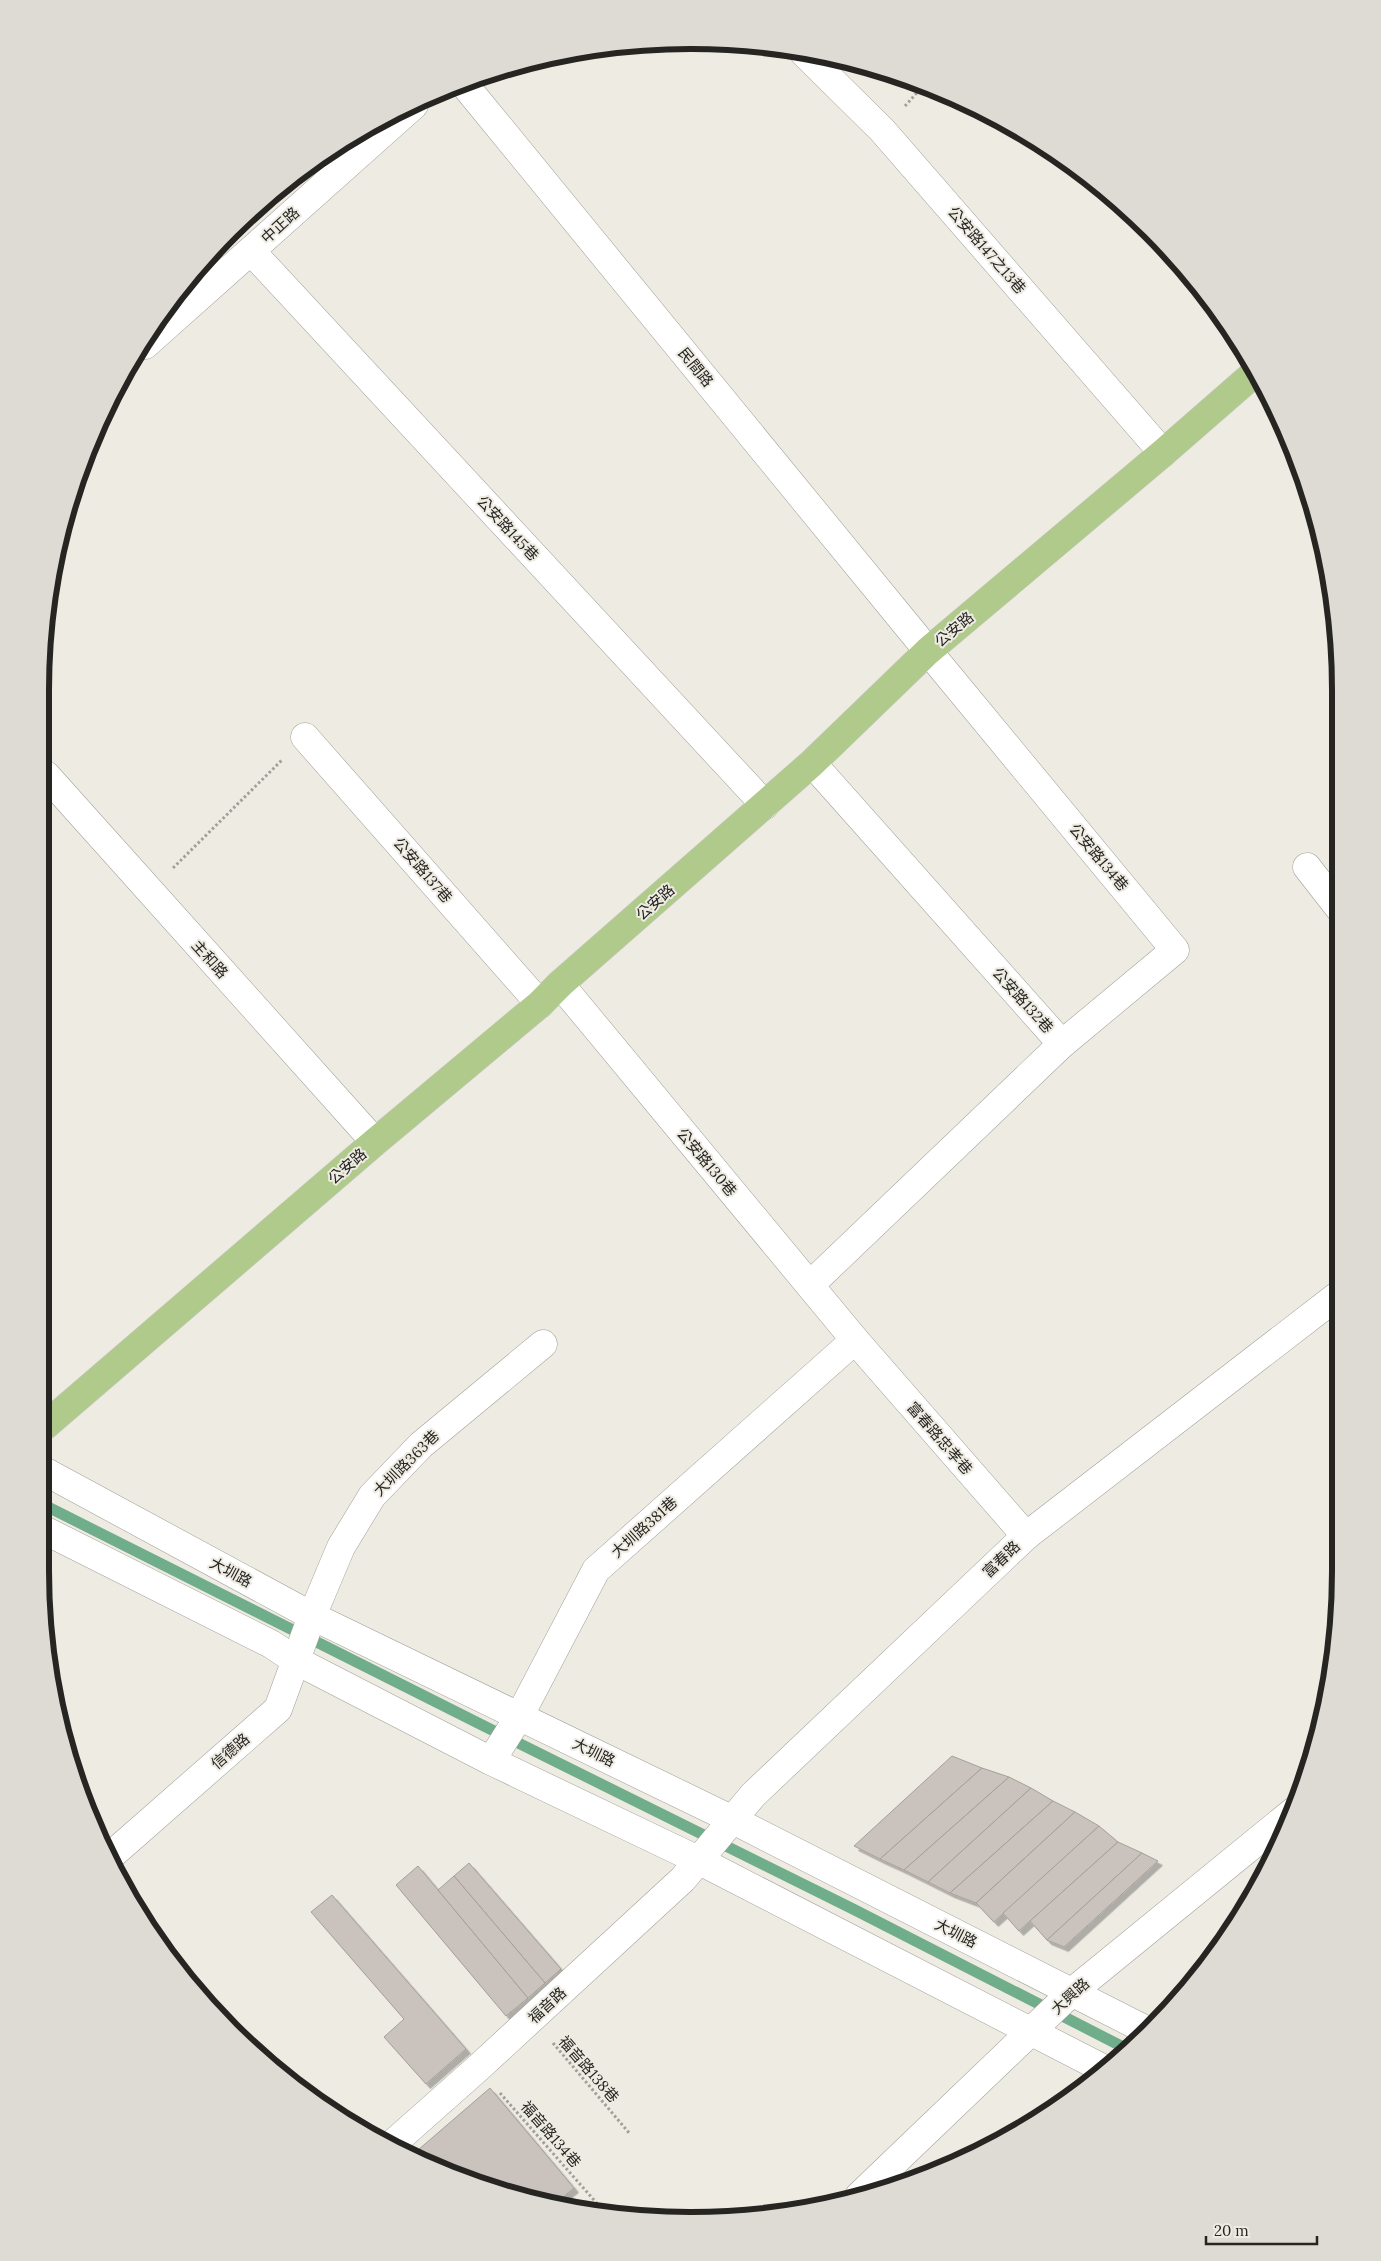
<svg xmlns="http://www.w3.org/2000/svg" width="1381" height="2261" font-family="Lora,'Noto Sans TC',serif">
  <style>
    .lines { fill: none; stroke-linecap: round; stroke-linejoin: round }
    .stream { stroke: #70ad8b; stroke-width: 11 }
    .building { fill: #cac3bd; stroke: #a69f99; filter: url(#shadow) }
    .minor-casing { stroke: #a1a098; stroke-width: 29 }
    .major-casing { stroke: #cbcbca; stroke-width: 29 }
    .path { stroke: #a19f98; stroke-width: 3; stroke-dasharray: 2.5 2.5; stroke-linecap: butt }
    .minor { stroke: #fff; stroke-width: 28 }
    .major { stroke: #b0ca8b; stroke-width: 28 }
    .labels { text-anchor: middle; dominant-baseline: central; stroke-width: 4; stroke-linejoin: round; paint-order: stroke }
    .street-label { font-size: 15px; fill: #262522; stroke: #edebe2 }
    .rim { fill: none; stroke: #262522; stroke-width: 6 }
  </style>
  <defs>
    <filter id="shadow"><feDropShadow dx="4.5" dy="4.5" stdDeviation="0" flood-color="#0004"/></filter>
  </defs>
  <rect width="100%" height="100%" fill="#edebe2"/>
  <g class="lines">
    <path class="stream" d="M46,1506L484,1726L853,1909L1125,2048"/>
  </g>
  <g class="building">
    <path d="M952,1756L982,1768L880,1859L854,1846Z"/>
    <path d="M982,1768L1009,1777L904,1870L880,1859Z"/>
    <path d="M1009,1777L1031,1788L928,1882L904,1870Z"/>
    <path d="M1031,1788L1053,1801L950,1893L928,1882Z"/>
    <path d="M1053,1801L1075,1812L976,1903L950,1893Z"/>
    <path d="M1075,1812L1099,1826L994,1922L976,1903Z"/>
    <path d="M1099,1826L1118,1842L1019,1931L1003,1913Z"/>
    <path d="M1118,1842L1142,1853L1047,1940L1030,1921Z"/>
    <path d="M1142,1853L1158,1861L1064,1947L1047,1940Z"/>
    <path d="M469,1863L561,1969L545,1983L454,1876Z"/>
    <path d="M418,1866L528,1998L506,2016L396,1885Z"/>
    <path d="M454,1876L545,1983L528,1998L438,1890Z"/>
    <path d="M332,1895L466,2049L426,2084L384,2037L404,2019L311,1912Z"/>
    <path d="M490,2088L574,2188L555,2204L482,2187L432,2166L418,2150Z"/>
  </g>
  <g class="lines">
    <g class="minor-casing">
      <g id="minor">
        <path d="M804,53L882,130L1163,453"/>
        <path d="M463,83L928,651L1175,950L1062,1044"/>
        <path d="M251,251L765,805"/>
        <path d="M145,345L414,105"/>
        <path d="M305,737L540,1004"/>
        <path d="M46,775L375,1142"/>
        <path d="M1307,867L1339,908"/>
        <path d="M560,984L855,1340L1026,1536"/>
        <path d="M810,1285L1062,1044L812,763"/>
        <path d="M46,1472L312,1616L733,1820L1144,2029"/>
        <path d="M46,1531L271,1644L295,1660L491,1761L700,1861L1104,2069"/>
        <path d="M491,1761L520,1715L596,1570L855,1340"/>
        <path d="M107,1859L278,1709L312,1616L341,1547L372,1496L421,1445L543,1344"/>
        <path d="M390,2146L478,2068L683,1879L753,1795L1026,1536L1337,1296"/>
        <path d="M859,2196L1072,1992L1294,1811"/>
      </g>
    </g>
    <g class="major-casing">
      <path id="major" d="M46,1425L375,1142L540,1004L560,984L812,763L928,651L1163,453L1257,371"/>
    </g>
    <g class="path">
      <path d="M905,106L923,86"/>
      <path d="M173,868L282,760"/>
      <path d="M553,2043L630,2134"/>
      <path d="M500,2093L608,2216"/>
    </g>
    <use href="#minor" class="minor"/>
    <use href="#major" class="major"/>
  </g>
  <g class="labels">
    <g class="street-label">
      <text transform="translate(280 225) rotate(-42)">中正路</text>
      <text transform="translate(987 250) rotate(49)">公安路147之13巷</text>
      <text transform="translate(696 367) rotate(51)">民間路</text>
      <text transform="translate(508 528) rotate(47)">公安路145巷</text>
      <text transform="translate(954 629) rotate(-40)">公安路</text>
      <text transform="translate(1099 857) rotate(50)">公安路134巷</text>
      <text transform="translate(423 870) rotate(49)">公安路137巷</text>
      <text transform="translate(655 902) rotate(-41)">公安路</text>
      <text transform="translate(210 959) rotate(48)">主和路</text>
      <text transform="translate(1023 1000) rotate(48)">公安路132巷</text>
      <text transform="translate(707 1162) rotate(50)">公安路130巷</text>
      <text transform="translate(347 1166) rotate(-41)">公安路</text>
      <text transform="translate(940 1438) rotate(49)">富春路忠孝巷</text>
      <text transform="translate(406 1463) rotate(-45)">大圳路363巷</text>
      <text transform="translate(644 1527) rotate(-42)">大圳路381巷</text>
      <text transform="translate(1001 1559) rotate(-44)">富春路</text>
      <text transform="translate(231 1572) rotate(28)">大圳路</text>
      <text transform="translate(230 1751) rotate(-41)">信德路</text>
      <text transform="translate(594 1752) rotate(26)">大圳路</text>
      <text transform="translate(956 1933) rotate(27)">大圳路</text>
      <text transform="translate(1070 1996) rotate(-42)">大興路</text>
      <text transform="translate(547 2005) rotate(-43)">福音路</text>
      <text transform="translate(589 2069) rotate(49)">福音路138巷</text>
      <text transform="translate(551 2134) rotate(49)">福音路134巷</text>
    </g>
  </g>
  <path d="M0 0H1381V2261H0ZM690 49H691A641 641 0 0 1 1332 690V1571A641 641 0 0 1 691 2212H690A641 641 0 0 1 49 1571V690A641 641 0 0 1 690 49Z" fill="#dddbd3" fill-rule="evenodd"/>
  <path class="rim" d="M690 49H691A641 641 0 0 1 1332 690V1571A641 641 0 0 1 691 2212H690A641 641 0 0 1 49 1571V690A641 641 0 0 1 690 49Z"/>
  <path d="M1206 2236v8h111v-8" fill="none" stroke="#262522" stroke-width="2.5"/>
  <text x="1214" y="2236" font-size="15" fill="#262522" stroke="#edebe2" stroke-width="4" paint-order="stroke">20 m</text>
</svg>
